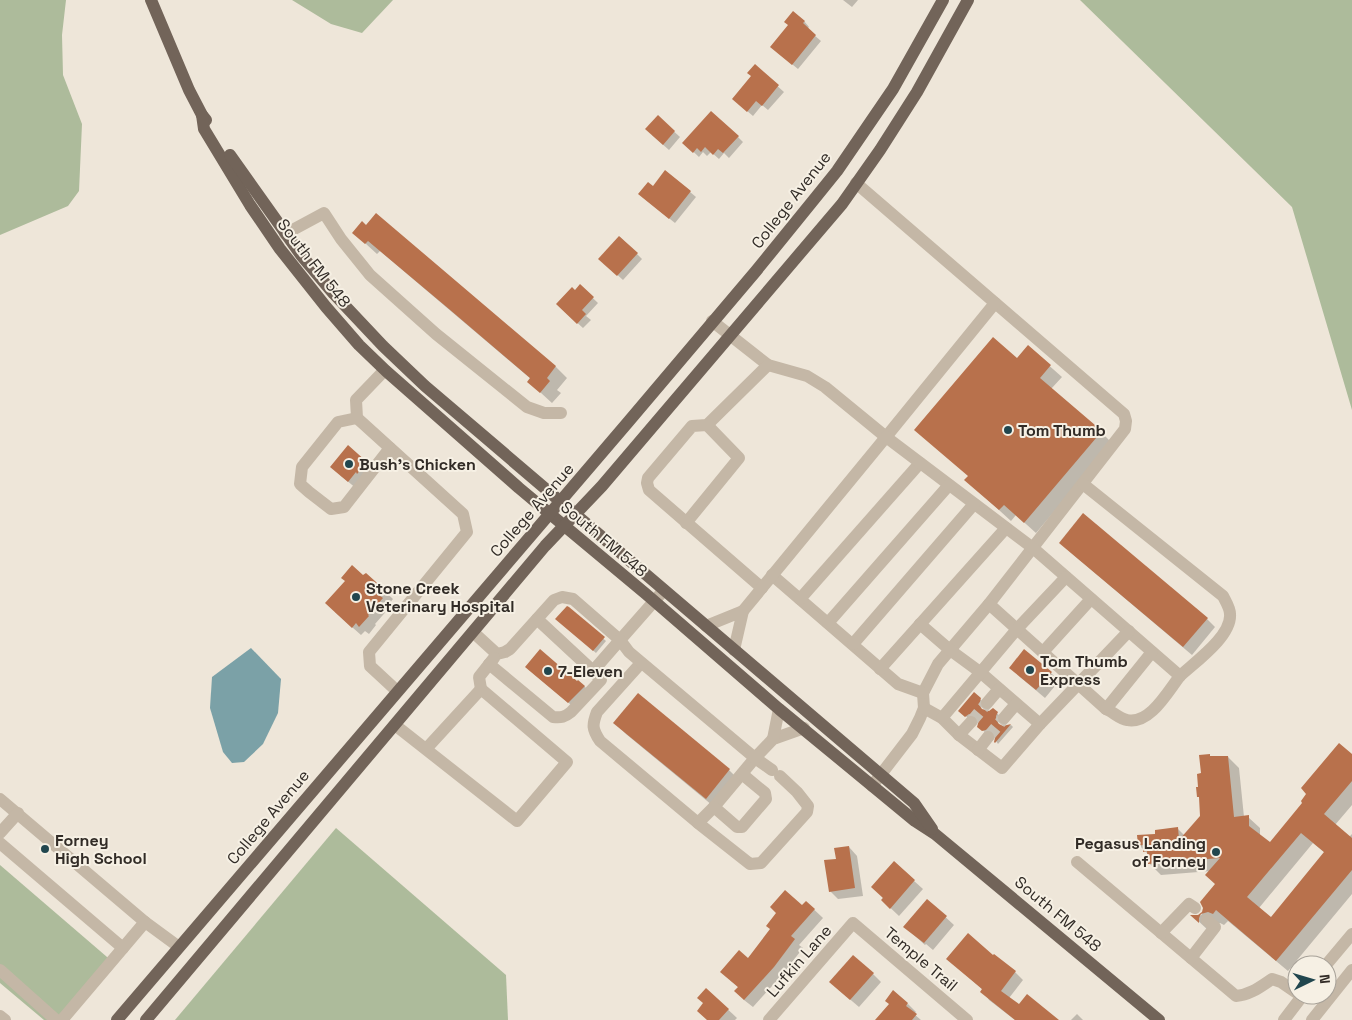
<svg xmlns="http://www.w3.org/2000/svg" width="1352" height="1020" font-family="'Space Grotesk',sans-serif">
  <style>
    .green { fill: #adbb9b }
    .water { fill: #7ba1a7 }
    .shadow { fill: #0003; fill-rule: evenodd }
    .building { fill: #b8714c; fill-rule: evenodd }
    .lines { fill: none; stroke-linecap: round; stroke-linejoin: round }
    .minor-tunnel { stroke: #c8c1b5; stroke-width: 12; stroke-dasharray: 12 6; stroke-linecap: butt }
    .minor { stroke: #c4b7a6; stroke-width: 12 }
    .major { stroke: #726459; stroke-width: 12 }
    .poi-dot { fill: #21464e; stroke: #f6f0e4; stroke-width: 2 }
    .labels { text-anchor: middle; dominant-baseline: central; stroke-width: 4; stroke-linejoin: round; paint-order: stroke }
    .street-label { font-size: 16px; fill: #312b26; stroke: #f6f0e4 }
    .poi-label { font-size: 16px; font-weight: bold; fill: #312b26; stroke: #f6f0e4; text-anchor: start }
  </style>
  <rect width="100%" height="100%" fill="#eee6d9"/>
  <g class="green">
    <path d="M0,0H66L62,35L63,75L82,124L79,191L68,206L0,235Z"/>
    <path d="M292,0H393L362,33L331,24Z"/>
    <path d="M1080,0H1352V410L1292,207Z"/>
    <path d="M336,828L506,975L508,1020H175Z"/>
    <path d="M0,865L114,963L66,1020H44L0,983Z"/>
  </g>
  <path class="water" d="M251,648L281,679L278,713L263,744L244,762L232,763L223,752L210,708L212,677Z"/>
  <g class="shadow">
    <path d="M843,0H858L852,7Z"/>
    <path d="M804,21L809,27L807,29L821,41L798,69L777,52Z"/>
    <path d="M755,66L784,92L768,110L762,105L753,116L739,104L753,76Z"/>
    <path d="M658,117L680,137L669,150L652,135Z"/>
    <path d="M738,137L743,142L729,158L724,153L719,159L711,152L707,156L703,152L699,157L684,143Z"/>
    <path d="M665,171L696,197L675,223L645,199Z"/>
    <path d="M376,214L556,367L567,378L557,390L561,393L552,403L529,382L531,379L380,251L377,254L354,233L366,226Z"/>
    <path d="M620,237L642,259L623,280L600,259Z"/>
    <path d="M580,286L598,303L586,316L591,320L583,328L563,310Z"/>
    <path d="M1028,347L1062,377L1051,389L1101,432L1112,443L1036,533L1016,515L1011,521L966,480L969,477L1017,360Z"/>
    <path d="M366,463L375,471L357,489L340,475Z"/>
    <path d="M1069,551L1207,619L1215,627L1192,655Z"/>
    <path d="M366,574L393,599L388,605L390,607L375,624L376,625L369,634L365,631L361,635L335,612Z"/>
    <path d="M569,608L606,641L596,653L557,619Z"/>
    <path d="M533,673L578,683L584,686L591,693L576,709Z"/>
    <path d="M1051,673L1059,681L1045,698L1019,676Z"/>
    <path d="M974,694L982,701L981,709L982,711L989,712L993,710L1000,716L998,719V724L1003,727L1011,725L1013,727L998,744L996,741L997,734L996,732L992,731L986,733L979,727L980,720L979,717L972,716L968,718L960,711Z"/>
    <path d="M638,695L729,770L741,782L718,810L626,734L615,723Z"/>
    <path d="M1352,756V805L1335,825L1349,837L1352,834V894L1288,971L1228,921L1224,925L1220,923L1213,925L1210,932L1193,916L1199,917L1203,913L1216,884L1211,871L1161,875L1149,863V855L1139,845L1156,835L1177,828L1185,836L1201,817L1200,798L1198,796L1199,788L1202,774L1211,757H1228L1239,768L1244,817H1248L1260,828V836L1270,844ZM1313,843L1325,853L1271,918L1259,908Z"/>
    <path d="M849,847L857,856L863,896L838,899L830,891L837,860Z"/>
    <path d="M894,863L923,889L899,916L882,900Z"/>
    <path d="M928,901L954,925L933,950L926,944L925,945L905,927Z"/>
    <path d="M806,902L823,918L799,945L803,948L782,975L753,1007L744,1000L739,988L730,980L772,930L802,907Z"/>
    <path d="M993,957L1015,972L1023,980L1009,998L1019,1006L1057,1020H1015L989,1000L983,990L948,959Z"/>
    <path d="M873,974L881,982L859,1007L839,990Z"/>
    <path d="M706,989L737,1018L735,1020H708L704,1004Z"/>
    <path d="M908,1004L916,1012L914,1014L921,1020H877Z"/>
    <path d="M1077,1014L1083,1020H1071Z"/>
  </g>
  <g class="building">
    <path d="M793,11L805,21L803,23L816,35L792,65L770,47L788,25L784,22Z"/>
    <path d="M755,64L779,85L762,106L756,101L747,112L732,99L751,76L747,73Z"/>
    <path d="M711,111L739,136L723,153L718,149L713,155L705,147L701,152L697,148L693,153L682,143Z"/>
    <path d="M658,115L675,131L663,145L645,129Z"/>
    <path d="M665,170L691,191L669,219L638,194L648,182L653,186Z"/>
    <path d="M376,213L556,366L547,378L550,381L540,393L527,382L530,378L449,309L368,241L365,244L352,233L362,221L366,225Z"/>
    <path d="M619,236L638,253L617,276L598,259Z"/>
    <path d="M580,284L594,297L582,310L586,314L577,324L556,304L572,287L575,290Z"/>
    <path d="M993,337L1017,358L1028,345L1051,365L1040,378L1102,431L1024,523L1004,505L999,510L964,480L968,476L914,430Z"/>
    <path d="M348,445L367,462L357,474L356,472L348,482L330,467Z"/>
    <path d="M1083,513L1208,618L1183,647L1059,543Z"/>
    <path d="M352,565L363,575L366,573L385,590L380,596L383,598L368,615L369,616L359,627L356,623L352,628L325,603L345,581L341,578Z"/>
    <path d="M567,606L569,607L605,637L593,651L555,619Z"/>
    <path d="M540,649L577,681L578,680L585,686L568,703L525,667Z"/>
    <path d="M1024,649L1052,672L1036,690L1009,668Z"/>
    <path d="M974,692L981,698L979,705L982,709L989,711L993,708L998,712L996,716V720L999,724L1003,726L1011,724L995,743L994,742L996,734L993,731L989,729L982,731L977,727L979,720L976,716L969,714L965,717L958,711Z"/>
    <path d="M638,693L730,769L706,799L613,723Z"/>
    <path d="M1339,743L1352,754V781L1324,814L1352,838V870L1276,961L1216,910L1213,914L1208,912L1201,914L1199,918V923L1190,915H1198L1202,912L1203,908L1200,902L1215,884L1205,875L1220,858L1148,864L1147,851L1143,852V845L1138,846L1137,835L1155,834V830L1178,827L1179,840L1200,816L1199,797H1197L1196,787H1198L1197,774L1201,773L1199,755L1210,754V756H1228L1234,817L1249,815V826L1270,842L1302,803L1301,801L1306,794L1301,788ZM1301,833L1324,852L1271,917L1247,897Z"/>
    <path d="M849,846L855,888L829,892L824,860L836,859L834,848Z"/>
    <path d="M894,861L915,880L890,909L881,900L883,898L871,887Z"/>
    <path d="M785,890L802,905L806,901L815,909L791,936L795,939L774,967L744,1000L734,991L738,987L720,972L739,950L748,958L770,929L766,926L776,913L770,907Z"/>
    <path d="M927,899L947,916L924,943L903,927Z"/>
    <path d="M968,933L993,955L994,954L1016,971L1001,991L1019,1004L1027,994L1059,1020H1015L980,992L982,989L946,959Z"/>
    <path d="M853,955L874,973L850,1000L829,982Z"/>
    <path d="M706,988L729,1009L719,1020H707L697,1011L703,1003L697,998Z"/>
    <path d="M893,990L908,1003L906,1006L917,1014L912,1020H875L889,1004L885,1001Z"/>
  </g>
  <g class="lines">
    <g class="minor-tunnel">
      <path d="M971,722L987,703"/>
      <path d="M988,737L1004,718"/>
    </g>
    <g class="minor">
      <path d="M856,183L1124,414L1126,421L1125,429L989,604L938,664L923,693L924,708L920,718L912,734L872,786"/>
      <path d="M285,234L324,213L341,239L370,275L436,334L527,407L544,413H561"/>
      <path d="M712,321L768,365L807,376L825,387L886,437L995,303"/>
      <path d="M386,371L381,374L356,400L357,418L463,514L467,532L369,652L370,666L397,691"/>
      <path d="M357,418L338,422L302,467L300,484L309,492L331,509L344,507L390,448"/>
      <path d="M686,523L739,458L707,425"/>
      <path d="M772,575L898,684L923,693"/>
      <path d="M762,588L649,490L647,483L648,478L692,426L707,425L768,365"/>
      <path d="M800,599L920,463"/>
      <path d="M989,604L1106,709C1113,712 1120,719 1127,720C1150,725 1168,691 1180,676"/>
      <path d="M743,611L886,437L1033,548L1180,676C1195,662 1232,636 1230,614C1230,608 1226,602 1223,596L1083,484"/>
      <path d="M537,619L593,671"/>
      <path d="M828,623L949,485"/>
      <path d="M920,624L950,650L980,672L1040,724"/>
      <path d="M706,626L743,611L734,650"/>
      <path d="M473,632L497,654L505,652L510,649L554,600L562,597L573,599L620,640L664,590"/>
      <path d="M853,644L974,504"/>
      <path d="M1043,652L1091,599"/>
      <path d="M641,663L597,712C592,725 592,729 600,741L698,823L714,807L755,758L772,770"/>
      <path d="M489,664L553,717C561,718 565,717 571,712L601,680L593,671L620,640L629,652L755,758L773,739L804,728"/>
      <path d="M880,669L1006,528"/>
      <path d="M481,689L479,677L494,658"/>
      <path d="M987,703L999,689"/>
      <path d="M924,708L942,718L959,735L1002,768L1040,724L1129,631"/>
      <path d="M1106,709L1152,652"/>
      <path d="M942,718L1017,629L1066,577"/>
      <path d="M1004,718L1016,704"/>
      <path d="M395,725L517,821L567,762L481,689L426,749"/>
      <path d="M959,735L971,722"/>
      <path d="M773,739L779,709"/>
      <path d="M978,750L988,737"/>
      <path d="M0,799L145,922"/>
      <path d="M714,807L737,827H742L766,799L765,793L742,774"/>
      <path d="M698,823L750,864L761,863L807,812L808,806L797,792L780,776"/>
      <path d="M0,833L18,813"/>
      <path d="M0,843L123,948"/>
      <path d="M1077,862L1236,996C1250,995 1260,987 1272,979L1281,982L1297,993"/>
      <path d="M1161,933L1189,904L1195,908"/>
      <path d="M1191,958L1215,927L1207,920"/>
      <path d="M1326,965L1352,934"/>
      <path d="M0,970L56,1020"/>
      <path d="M0,1016L5,1020"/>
      <path d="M62,1020L145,922L179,947"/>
      <path d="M769,1020L853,923L967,1020"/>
      <path d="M1284,1020L1303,995"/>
      <path d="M1312,1020L1352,970"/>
    </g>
    <g class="major">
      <path d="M151,0L189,90L202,115L206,120"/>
      <path d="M202,115L204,129L250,205L280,249L326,307L359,345L386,371L519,488L646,594L779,709L915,821L935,834L1159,1020"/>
      <path d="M230,155L301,255L334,294L383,346L425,386L914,803L932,829"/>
      <path d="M117,1020L629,421L756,271L816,197L837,171L893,89L943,0"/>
      <path d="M146,1020L545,546L602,486L842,204L880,150L917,92L968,0"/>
    </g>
  </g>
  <g class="poi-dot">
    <circle cx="1008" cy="430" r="5"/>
    <circle cx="349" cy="464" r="5"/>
    <circle cx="356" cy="597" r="5"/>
    <circle cx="1030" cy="670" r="5"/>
    <circle cx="548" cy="671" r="5"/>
    <circle cx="45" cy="849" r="5"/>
    <circle cx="1216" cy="852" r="5"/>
  </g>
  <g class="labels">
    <g class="street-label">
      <text transform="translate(791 200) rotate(-52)">College Avenue</text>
      <text transform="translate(314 263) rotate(52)">South FM 548</text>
      <text transform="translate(532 510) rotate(-49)">College Avenue</text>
      <text transform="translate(604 539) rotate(40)">South FM 548</text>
      <text transform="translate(268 817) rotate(-50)">College Avenue</text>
      <text transform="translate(1058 914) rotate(40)">South FM 548</text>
      <text transform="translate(921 959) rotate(40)">Temple Trail</text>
      <text transform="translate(799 961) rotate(-49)">Lufkin Lane</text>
    </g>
    <g class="poi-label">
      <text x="1018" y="430">Tom Thumb</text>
      <text x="359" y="464">Bush's Chicken</text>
      <text x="366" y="588">Stone Creek<tspan x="366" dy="18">Veterinary Hospital</tspan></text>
      <text x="1040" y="661">Tom Thumb<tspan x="1040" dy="18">Express</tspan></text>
      <text x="558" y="671">7-Eleven</text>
      <text x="55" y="840">Forney<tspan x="55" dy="18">High School</tspan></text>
      <text x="1206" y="843" text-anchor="end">Pegasus Landing<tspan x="1206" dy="18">of Forney</tspan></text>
    </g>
  </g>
  <g transform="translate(1312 980) rotate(85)"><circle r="24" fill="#f6f0e4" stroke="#a7a198"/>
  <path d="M0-4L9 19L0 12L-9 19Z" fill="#21464e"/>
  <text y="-8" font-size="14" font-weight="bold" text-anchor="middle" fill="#312b26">N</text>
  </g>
</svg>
